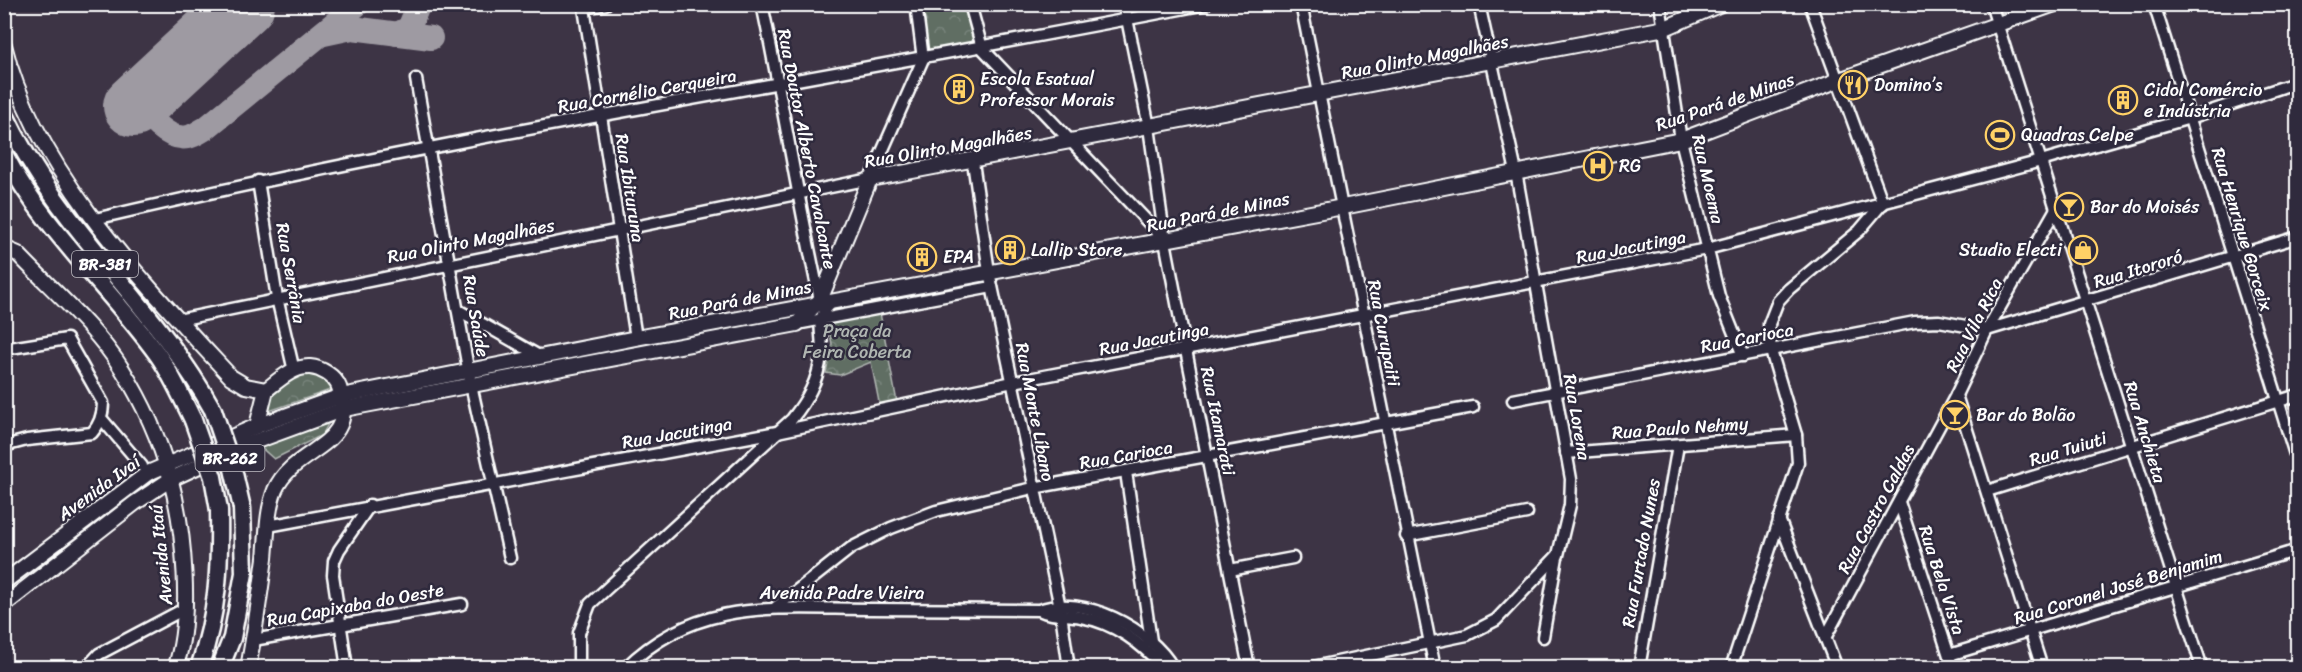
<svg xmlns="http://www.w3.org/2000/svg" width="2302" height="672" font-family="Sriracha,sans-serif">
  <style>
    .park { fill: url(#park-crowns); stroke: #b0b6b2; stroke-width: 1.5 }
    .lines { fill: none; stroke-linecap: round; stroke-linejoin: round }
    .taxiway { stroke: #9e9aa2; stroke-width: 24 }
    .runway { stroke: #9e9aa2; stroke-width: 62 }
    .minor-casing { stroke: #fff; stroke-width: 15 }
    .major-casing { stroke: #fff; stroke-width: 18 }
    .highway-casing { stroke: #fff; stroke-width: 21 }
    .minor { stroke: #2f2a3d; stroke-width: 10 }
    .major { stroke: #2f2a3d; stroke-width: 14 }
    .highway { stroke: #2f2a3d; stroke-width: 16 }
    .highway-bridge-casing { stroke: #fff; stroke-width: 21; stroke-linecap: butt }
    .highway-bridge { stroke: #2f2a3d; stroke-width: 16 }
    .labels { text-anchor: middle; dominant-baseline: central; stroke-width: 5; stroke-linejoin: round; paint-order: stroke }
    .shield { fill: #2f2a3d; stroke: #c1bfc5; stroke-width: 1.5 }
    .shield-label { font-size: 16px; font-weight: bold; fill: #fff }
    .street-label { font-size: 18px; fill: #fff; stroke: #2f2a3d }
    .poi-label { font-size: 18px; fill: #fff; stroke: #2f2a3d; text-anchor: start }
    .park-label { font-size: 18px; fill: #b0b6b2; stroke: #2f2a3d }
  </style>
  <defs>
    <pattern id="park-crowns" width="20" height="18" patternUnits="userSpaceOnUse" patternTransform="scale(1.5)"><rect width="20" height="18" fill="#606e64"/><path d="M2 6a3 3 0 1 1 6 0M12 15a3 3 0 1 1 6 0" fill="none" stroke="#78847b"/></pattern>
  </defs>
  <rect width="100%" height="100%" fill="#3d3445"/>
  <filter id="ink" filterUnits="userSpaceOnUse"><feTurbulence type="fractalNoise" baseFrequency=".0167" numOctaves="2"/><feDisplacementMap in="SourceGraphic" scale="12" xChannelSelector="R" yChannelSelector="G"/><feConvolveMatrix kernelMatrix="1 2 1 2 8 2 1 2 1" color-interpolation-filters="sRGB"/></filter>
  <g filter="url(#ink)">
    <g class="park">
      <path d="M919,5H965L975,46L926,55Z"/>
      <path d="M880,313L897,402L880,407L871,362L840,375L826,373L832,344L827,320Z"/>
      <path d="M295,373L321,376L333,389L269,411L272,392Z"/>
      <path d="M331,419L322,435L274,459L258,445Z"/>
    </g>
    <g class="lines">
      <g class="taxiway">
        <path d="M324,34L352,28L431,38"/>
        <path d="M397,34L409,28L419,4"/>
        <path d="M140,100C147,117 168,141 188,137C194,136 201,131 206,128L358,4"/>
      </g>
      <path class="runway" d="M134,106L244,4"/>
      <g class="minor-casing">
        <g id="minor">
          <path d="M606,4L584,8L636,338"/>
          <path d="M762,4C783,103 798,202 820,300"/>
          <path d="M970,4L982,48L1165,240"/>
          <path d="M1124,4L1149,127L1165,241L1186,350L1249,668"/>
          <path d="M1301,4L1435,668"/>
          <path d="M1660,4L1681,140L1719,296L1743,356"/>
          <path d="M1810,4L1883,204"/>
          <path d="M1991,4L2202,668"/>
          <path d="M2154,4L2298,464"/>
          <path d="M416,79L471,385L510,558"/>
          <path d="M973,162L989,272L1060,607L1069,668"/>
          <path d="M258,181L277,298L294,371"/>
          <path d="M95,219C462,133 836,77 1206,4"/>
          <path d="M458,310L541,357"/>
          <path d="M178,320L870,179L923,59L916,4"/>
          <path d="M797,324L992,287"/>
          <path d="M4,349L67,339L103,403C103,415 100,424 92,433L27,440L4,446"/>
          <path d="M1513,400L1915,322L1939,321L1987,330L2298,237"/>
          <path d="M101,418L142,466"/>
          <path d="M1566,453L1796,435"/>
          <path d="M1126,472L1151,641"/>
          <path d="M1987,491L2298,395"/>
          <path d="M1899,502L1953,668"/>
          <path d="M1779,519L1837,668"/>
          <path d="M268,526L777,432L1013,382L1707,249L2041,161L2190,118L2298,82"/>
          <path d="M1406,536L1527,513"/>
          <path d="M1230,570L1293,558"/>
          <path d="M776,607L851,548L891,528L936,511L1033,488L1473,407"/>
          <path d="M1039,610C1053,617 1066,614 1081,617C1115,623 1141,643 1164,668"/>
          <path d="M1543,637L1557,557"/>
          <path d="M1825,638L1956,395"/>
          <path d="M253,640L462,604"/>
          <path d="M1949,655L2298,550"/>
          <path d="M86,668L99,654L186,608"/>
          <path d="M347,668L333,575L334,561L339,550L370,505"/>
          <path d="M579,668V633L590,604L792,419C807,400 818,381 821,356C825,332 811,320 834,301"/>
          <path d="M625,668C697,597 778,609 870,609C926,609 983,610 1039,610C1083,593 1151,629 1173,668"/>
          <path d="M1308,668L1467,635L1496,620L1558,555L1570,505L1571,479L1516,172L1479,4"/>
          <path d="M1639,668L1678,445"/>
          <path d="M1731,668L1798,463L1796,435L1771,351L1769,324L1778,301L1789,289L1859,231L1882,204"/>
          <path d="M2042,668L1956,395L1987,330L2057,207"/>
        </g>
      </g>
      <g class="major-casing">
        <g id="major">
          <path d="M4,45C34,170 146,285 231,377L246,386L266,390"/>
          <path d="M4,248L18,254C52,290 95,326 122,369C142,401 160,441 170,477C184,528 193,619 175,668"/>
          <path d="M257,426L266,390"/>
          <path d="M4,582L148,473L257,426L341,396L636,338L1343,207L1681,140L1839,80L2055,4"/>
          <path d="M4,605L135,503L171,479L240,447L344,409L797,324L820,300L870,179L1665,28L1721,4"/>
          <path d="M248,668C255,631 260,595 265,558C267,537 267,510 275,490C295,445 360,449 339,387C335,376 321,368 310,367C293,366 279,380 266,390"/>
        </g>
      </g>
      <g class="highway-casing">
        <g id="highway">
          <path d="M4,113C58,228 153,302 213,410"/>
          <path d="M4,154C44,230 108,286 158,355C172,375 182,398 193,420"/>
          <path d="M199,668C218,612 220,568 219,510"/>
          <path d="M220,668L232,638L244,573L242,508"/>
        </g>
      </g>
      <use href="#minor" class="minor"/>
      <use href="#major" class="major"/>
      <use href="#highway" class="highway"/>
      <g class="highway-bridge-casing">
        <g id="highway-bridge">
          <path d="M213,410L233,469L242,508"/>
          <path d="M193,420L213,477L219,510"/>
        </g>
      </g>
      <use href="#highway-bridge" class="highway-bridge"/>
    </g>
  </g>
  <defs>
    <g id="restaurant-ring" transform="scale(1.5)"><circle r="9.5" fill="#2f2a3d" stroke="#ffd166" stroke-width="1.5"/><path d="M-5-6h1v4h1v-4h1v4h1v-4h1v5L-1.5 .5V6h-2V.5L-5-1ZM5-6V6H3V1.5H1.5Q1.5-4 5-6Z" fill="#ffd166"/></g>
    <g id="building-ring" transform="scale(1.5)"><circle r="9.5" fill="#2f2a3d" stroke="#ffd166" stroke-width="1.5"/><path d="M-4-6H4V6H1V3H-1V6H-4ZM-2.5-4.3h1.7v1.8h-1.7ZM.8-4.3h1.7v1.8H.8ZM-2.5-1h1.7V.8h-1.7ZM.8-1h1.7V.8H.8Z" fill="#ffd166"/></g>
    <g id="stadium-ring" transform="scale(1.5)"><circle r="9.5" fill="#2f2a3d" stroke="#ffd166" stroke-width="1.5"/><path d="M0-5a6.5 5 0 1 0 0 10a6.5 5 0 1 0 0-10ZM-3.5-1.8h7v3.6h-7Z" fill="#ffd166"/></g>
    <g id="hospital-ring" transform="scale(1.5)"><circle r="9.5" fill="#2f2a3d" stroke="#ffd166" stroke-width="1.5"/><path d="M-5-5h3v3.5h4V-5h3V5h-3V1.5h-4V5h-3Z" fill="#ffd166"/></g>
    <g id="bar-ring" transform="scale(1.5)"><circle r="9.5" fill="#2f2a3d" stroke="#ffd166" stroke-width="1.5"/><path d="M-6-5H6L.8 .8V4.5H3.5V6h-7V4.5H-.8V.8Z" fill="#ffd166"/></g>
    <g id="shop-ring" transform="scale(1.5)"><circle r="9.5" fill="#2f2a3d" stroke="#ffd166" stroke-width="1.5"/><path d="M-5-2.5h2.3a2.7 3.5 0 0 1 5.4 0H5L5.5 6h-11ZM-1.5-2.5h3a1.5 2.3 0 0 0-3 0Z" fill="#ffd166"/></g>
  </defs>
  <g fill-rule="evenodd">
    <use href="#restaurant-ring" x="1853" y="85"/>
    <use href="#building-ring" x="959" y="89"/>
    <use href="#building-ring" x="2123" y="100"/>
    <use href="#stadium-ring" x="2000" y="135"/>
    <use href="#hospital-ring" x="1598" y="166"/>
    <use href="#bar-ring" x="2069" y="207"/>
    <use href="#building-ring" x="1010" y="250"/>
    <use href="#shop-ring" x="2083" y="250"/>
    <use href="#building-ring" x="922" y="257"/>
    <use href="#bar-ring" x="1955" y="415"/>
  </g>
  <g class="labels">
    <g class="shield">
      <rect x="72" y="251" width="66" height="26" rx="4.5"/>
      <rect x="195.5" y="445" width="69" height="26" rx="4.5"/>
    </g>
    <g class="shield-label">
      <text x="105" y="264">BR-381</text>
      <text x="230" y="458">BR-262</text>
    </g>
    <g class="street-label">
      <text transform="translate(1425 57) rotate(-11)">Rua Olinto Magalhães</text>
      <text transform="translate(647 91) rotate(-10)">Rua Cornélio Cerqueira</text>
      <text transform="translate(1725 102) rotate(-19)">Rua Pará de Minas</text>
      <text transform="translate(948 147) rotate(-10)">Rua Olinto Magalhães</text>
      <text transform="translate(807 149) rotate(79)">Rua Doutor Alberto Cavalcante</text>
      <text transform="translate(1708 179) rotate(77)">Rua Moema</text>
      <text transform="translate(630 188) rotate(81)">Rua Ibituruna</text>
      <text transform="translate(1218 212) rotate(-11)">Rua Pará de Minas</text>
      <text transform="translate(2242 229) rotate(73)">Rua Henrique Gorceix</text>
      <text transform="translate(471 241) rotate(-11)">Rua Olinto Magalhães</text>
      <text transform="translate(1631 247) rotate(-11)">Rua Jacutinga</text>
      <text transform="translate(2138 269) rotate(-17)">Rua Itororó</text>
      <text transform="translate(291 273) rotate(80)">Rua Serrânia</text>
      <text transform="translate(740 300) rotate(-11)">Rua Pará de Minas</text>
      <text transform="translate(476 316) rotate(80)">Rua Saúde</text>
      <text transform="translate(1974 325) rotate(-63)">Rua Vila Rica</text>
      <text transform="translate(1384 333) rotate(79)">Rua Curupaiti</text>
      <text transform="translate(1747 338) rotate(-11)">Rua Carioca</text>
      <text transform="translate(1154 339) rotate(-11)">Rua Jacutinga</text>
      <text transform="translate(1035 412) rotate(79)">Rua Monte Líbano</text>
      <text transform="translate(1577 417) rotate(80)">Rua Lorena</text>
      <text transform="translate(1218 421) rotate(78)">Rua Itamarati</text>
      <text transform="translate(1680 428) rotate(-4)">Rua Paulo Nehmy</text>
      <text transform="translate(2145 432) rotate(73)">Rua Anchieta</text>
      <text transform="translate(677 433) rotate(-10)">Rua Jacutinga</text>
      <text transform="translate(2068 449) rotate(-17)">Rua Tuiuti</text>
      <text transform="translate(1126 455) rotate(-10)">Rua Carioca</text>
      <text transform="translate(99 488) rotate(-36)">Avenida Ivaí</text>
      <text transform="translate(1876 509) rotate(-62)">Rua Castro Caldas</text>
      <text transform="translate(1641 553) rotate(-80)">Rua Furtado Nunes</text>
      <text transform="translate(161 555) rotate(-96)">Avenida Itaú</text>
      <text transform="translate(1942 580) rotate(72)">Rua Bela Vista</text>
      <text transform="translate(2118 587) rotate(-17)">Rua Coronel José Benjamim</text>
      <text x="842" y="593">Avenida Padre Vieira</text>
      <text transform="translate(355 605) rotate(-10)">Rua Capixaba do Oeste</text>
    </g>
    <g class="poi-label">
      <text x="980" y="79">Escola Esatual<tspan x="980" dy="21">Professor Morais</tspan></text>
      <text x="1874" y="85">Domino’s</text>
      <text x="2144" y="90">Cidol Comércio<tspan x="2144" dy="21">e Indústria</tspan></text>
      <text x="2021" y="135">Quadras Celpe</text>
      <text x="1619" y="166">RG</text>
      <text x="2090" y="207">Bar do Moisés</text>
      <text x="1031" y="250">Lallip Store</text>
      <text x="2062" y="250" text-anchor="end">Studio Electi</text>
      <text x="943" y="257">EPA</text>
      <text x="1976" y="415">Bar do Bolão</text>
    </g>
    <g class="park-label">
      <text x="857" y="331">Praça da<tspan x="857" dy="21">Feira Coberta</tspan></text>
    </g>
  </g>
  <rect width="2302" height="672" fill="none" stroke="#2f2a3d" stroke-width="24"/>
  <rect x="12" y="12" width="2278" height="648" fill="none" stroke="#fff" stroke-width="2" filter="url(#ink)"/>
</svg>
